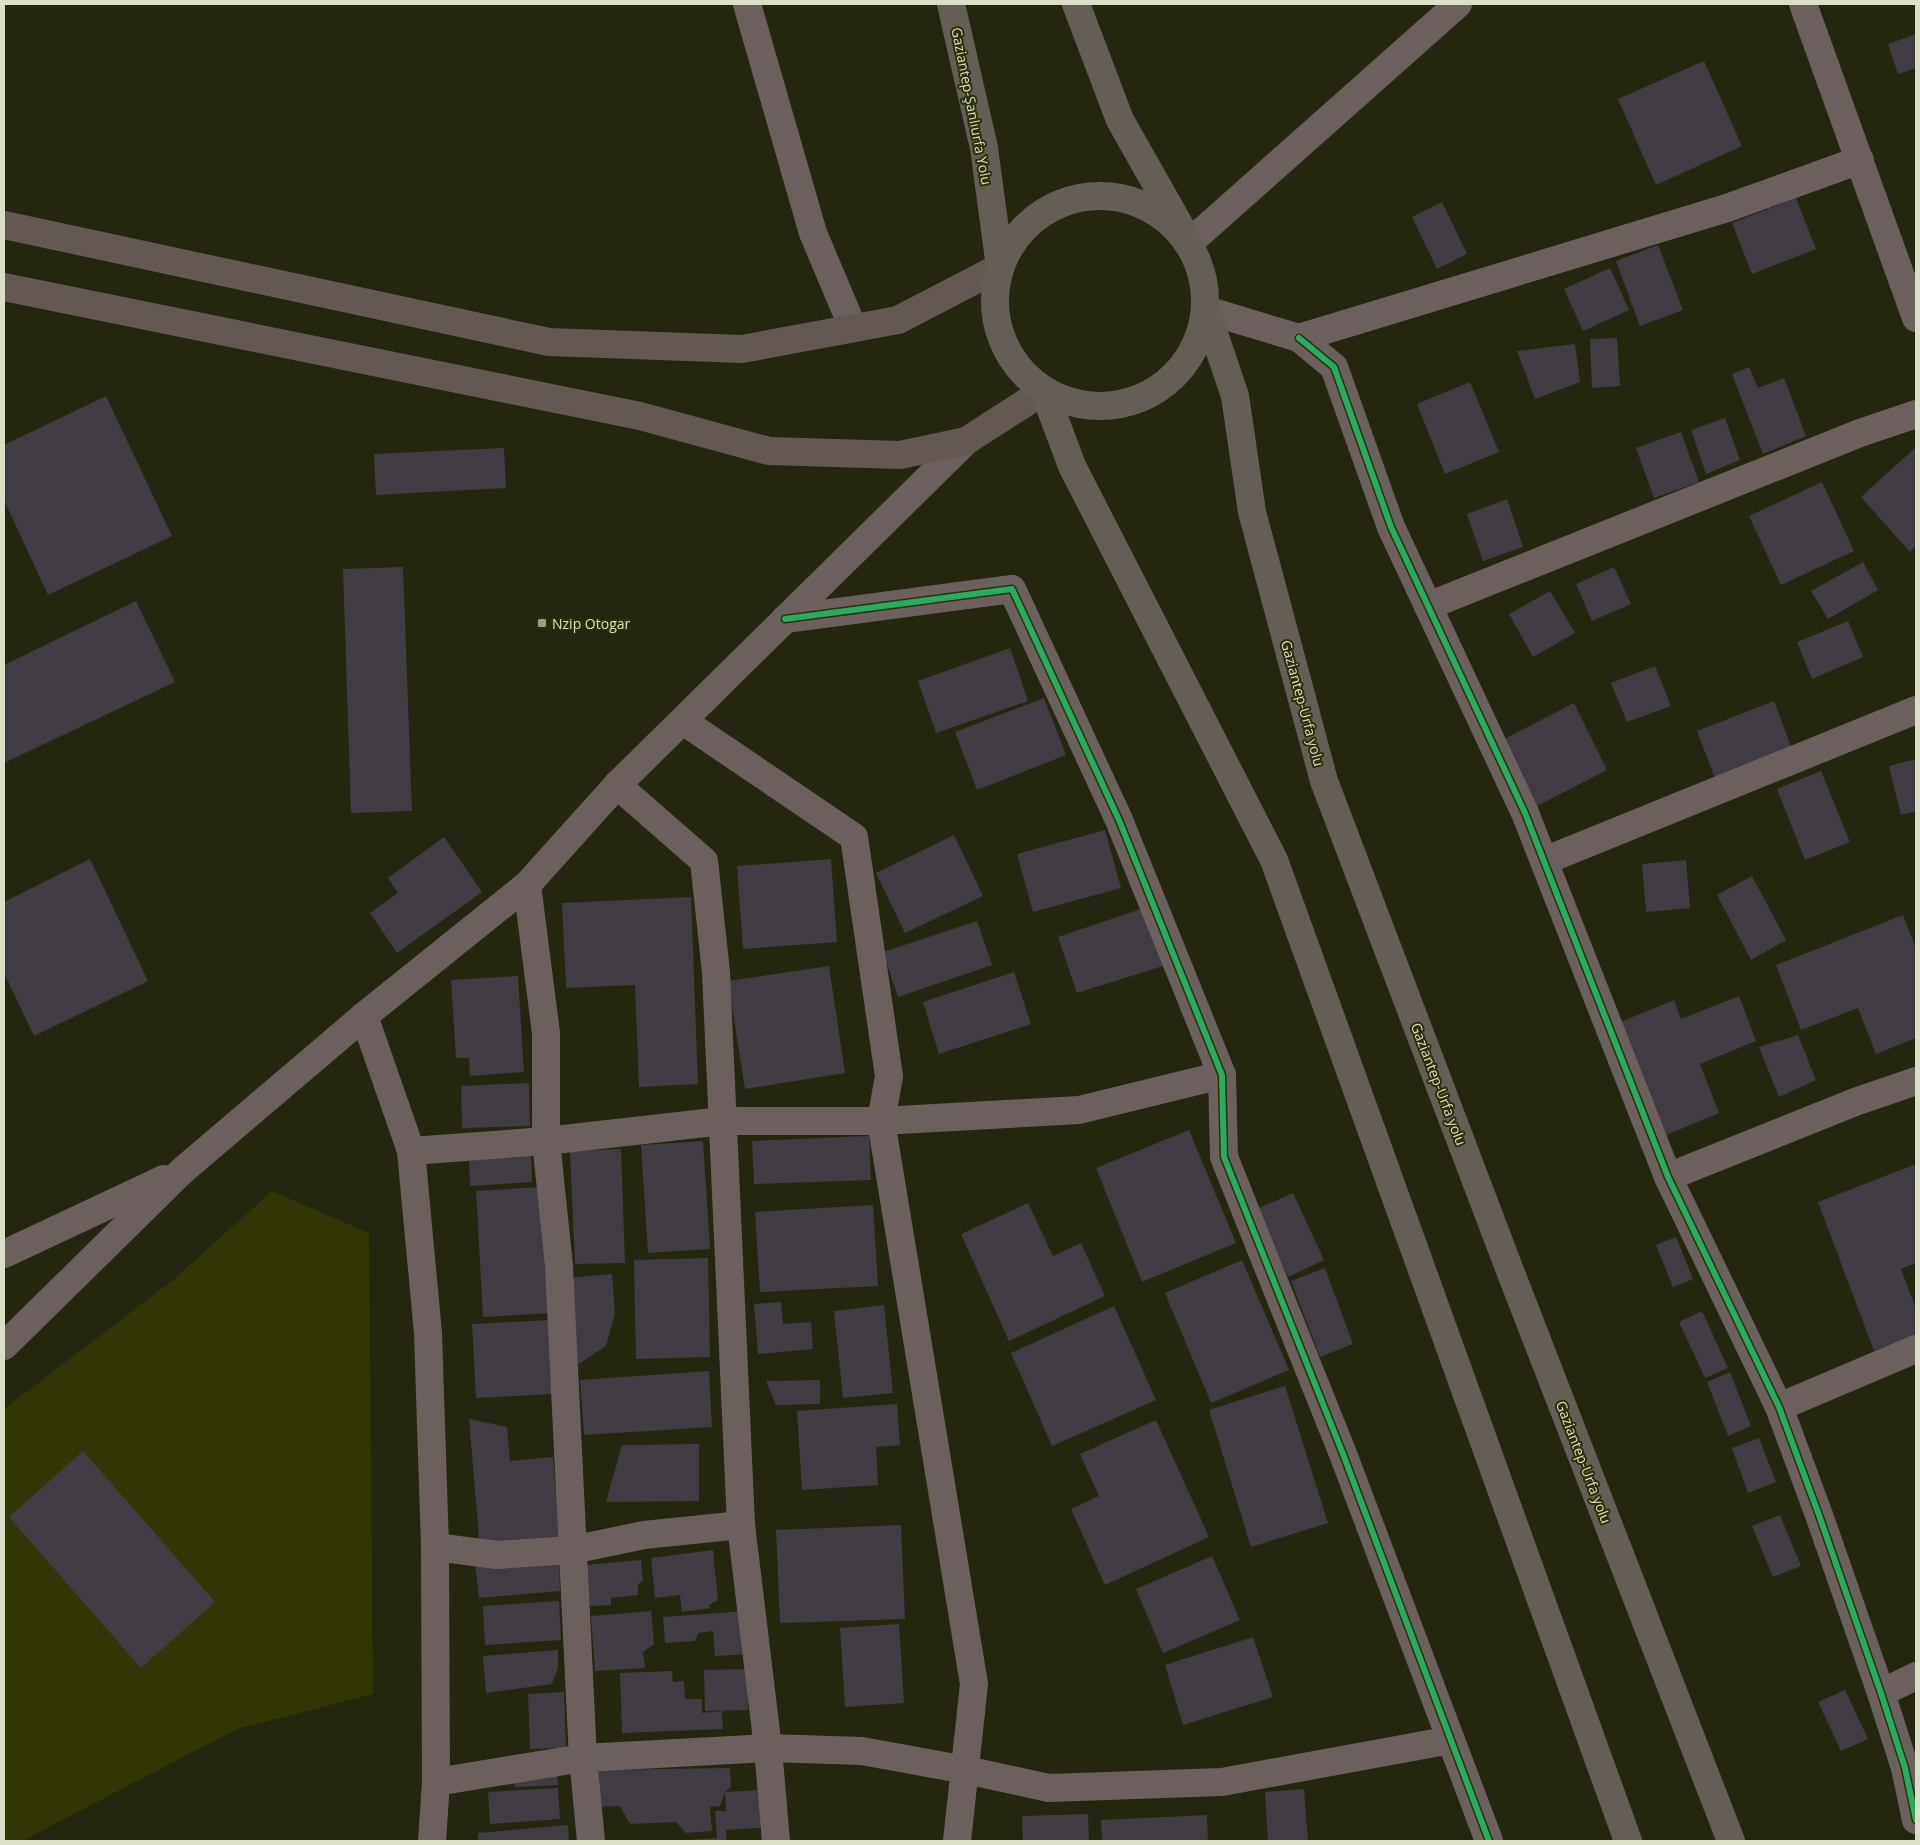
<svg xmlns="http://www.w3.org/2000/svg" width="1920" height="1845" font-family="'Open Sans',sans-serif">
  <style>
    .built { fill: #313604 }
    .building { fill: #413b44 }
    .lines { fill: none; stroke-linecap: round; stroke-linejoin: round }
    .minor { stroke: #6c605f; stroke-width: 28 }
    .tertiary { stroke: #6c605f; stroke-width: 28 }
    .secondary { stroke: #635952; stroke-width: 28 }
    .trunk { stroke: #655e56; stroke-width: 28 }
    .cycleway-casing { stroke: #2c3006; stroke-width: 9 }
    .cycleway { stroke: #26ab63; stroke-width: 6 }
    .poi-dot { fill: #9b9e88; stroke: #2c3006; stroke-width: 2 }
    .labels { text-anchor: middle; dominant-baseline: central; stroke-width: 4; stroke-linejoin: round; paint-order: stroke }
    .street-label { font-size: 14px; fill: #dbdfc8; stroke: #2c3006 }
    .poi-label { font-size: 14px; fill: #dbdfc8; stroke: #2c3006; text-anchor: start }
  </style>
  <rect width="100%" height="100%" fill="#242610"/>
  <path class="built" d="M272,1191L369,1233L373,1694L237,1729L22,1841H4V1409L173,1280Z"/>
  <g class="building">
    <path d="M1916,34V68L1898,74L1888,44Z"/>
    <path d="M1704,61L1742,146L1656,185L1618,99Z"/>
    <path d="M1796,198L1816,249L1752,274L1732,223Z"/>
    <path d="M1442,202L1467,254L1437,269L1412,217Z"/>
    <path d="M1658,245L1683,310L1640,326L1616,261Z"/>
    <path d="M1610,268L1629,310L1583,331L1564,289Z"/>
    <path d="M1617,338L1620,386L1592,388L1590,339Z"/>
    <path d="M1575,344L1580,382L1535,399L1517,351Z"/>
    <path d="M1749,367L1758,388L1784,378L1806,436L1763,454L1732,374Z"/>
    <path d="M1470,382L1499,452L1445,474L1417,404Z"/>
    <path d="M106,396L172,536L48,595L4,500V445Z"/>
    <path d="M1725,418L1740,460L1706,474L1691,430Z"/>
    <path d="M1681,432L1699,482L1654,498L1636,448Z"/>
    <path d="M1916,447V546L1910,552L1861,497Z"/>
    <path d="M504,448L506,488L376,495L374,454Z"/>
    <path d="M1822,482L1854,551L1781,585L1749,516Z"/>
    <path d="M1507,499L1523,547L1483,561L1467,514Z"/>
    <path d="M1863,562L1878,590L1828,619L1811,591Z"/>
    <path d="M403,567L412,811L351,813L343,569Z"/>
    <path d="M1614,567L1631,604L1592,621L1576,584Z"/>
    <path d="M1550,591L1575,633L1533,657L1509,614Z"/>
    <path d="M136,601L175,682L4,763V665Z"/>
    <path d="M1848,621L1863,657L1812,679L1797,642Z"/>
    <path d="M1010,648L1028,701L936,733L918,681Z"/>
    <path d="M1655,666L1671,706L1627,722L1611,683Z"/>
    <path d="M1044,698L1066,755L977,790L955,732Z"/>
    <path d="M1774,701L1792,749L1715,778L1697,731Z"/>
    <path d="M1574,703L1607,770L1537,806L1504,739Z"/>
    <path d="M1916,759V811L1901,815L1889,766Z"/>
    <path d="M1821,771L1850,842L1805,860L1777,789Z"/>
    <path d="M1105,830L1121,888L1033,912L1017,854Z"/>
    <path d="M954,835L983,896L905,933L876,873Z"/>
    <path d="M444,837L482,892L397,953L370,913L398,893L388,878Z"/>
    <path d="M90,859L148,981L34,1036L4,973V902Z"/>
    <path d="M831,859L837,942L743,949L737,866Z"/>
    <path d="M1686,860L1690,908L1646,912L1642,864Z"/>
    <path d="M1752,876L1786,940L1751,960L1717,895Z"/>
    <path d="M691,897L698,1084L639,1087L635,985L566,988L562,903Z"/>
    <path d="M1144,908L1163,966L1077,993L1058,937Z"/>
    <path d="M1903,915L1916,949V1038L1876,1054L1858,1008L1801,1030L1776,965Z"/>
    <path d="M977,921L992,965L898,997L883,952Z"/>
    <path d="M829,966L845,1073L745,1089L728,981Z"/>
    <path d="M1014,972L1031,1024L939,1054L923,1002Z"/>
    <path d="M518,976L524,1072L470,1076L469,1058H456L451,980Z"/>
    <path d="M1739,996L1756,1041L1700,1064L1719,1113L1664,1136L1618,1023L1674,1000L1681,1019Z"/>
    <path d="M1798,1035L1816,1080L1779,1097L1759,1047Z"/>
    <path d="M529,1083L530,1126L462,1128L461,1086Z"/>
    <path d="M1189,1130L1236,1243L1142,1282L1096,1168Z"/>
    <path d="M869,1136L871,1180L754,1184L752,1141Z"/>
    <path d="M703,1141L710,1249L648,1253L641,1145Z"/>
    <path d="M621,1149L625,1263L575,1264L570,1151Z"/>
    <path d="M531,1154L532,1182L470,1186L469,1156Z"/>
    <path d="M1916,1164V1263L1901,1269L1916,1309V1335L1874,1351L1818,1202Z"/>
    <path d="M544,1187L551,1313L483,1317L476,1191Z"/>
    <path d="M1293,1193L1324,1260L1288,1277L1257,1209Z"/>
    <path d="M1028,1203L1053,1256L1081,1243L1105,1296L1009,1341L961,1234Z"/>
    <path d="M873,1205L878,1286L760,1292L755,1212Z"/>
    <path d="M1676,1237L1693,1279L1673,1287L1656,1245Z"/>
    <path d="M708,1258L710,1357L636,1359L634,1260Z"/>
    <path d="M1242,1260L1289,1370L1211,1403L1165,1293Z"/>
    <path d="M1325,1268L1353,1344L1320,1357L1291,1281Z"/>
    <path d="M612,1274L615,1313L606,1346L577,1365L568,1278Z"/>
    <path d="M781,1302L783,1324L811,1322L813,1349L758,1354L754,1304Z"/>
    <path d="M884,1305L893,1393L843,1398L834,1311Z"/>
    <path d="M1114,1306L1156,1400L1052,1446L1011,1353Z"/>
    <path d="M1702,1311L1728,1368L1705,1378L1679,1322Z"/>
    <path d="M550,1320L554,1394L476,1398L472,1324Z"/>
    <path d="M709,1371L712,1427L584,1435L580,1380Z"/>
    <path d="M1730,1372L1751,1426L1728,1436L1707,1382Z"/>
    <path d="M820,1380V1404L776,1405L766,1381Z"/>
    <path d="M1285,1386L1328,1523L1251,1547L1209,1410Z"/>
    <path d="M897,1404L900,1445L876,1447L878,1485L802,1490L797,1411Z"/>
    <path d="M469,1419L507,1427L510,1461L553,1457L560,1542L480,1549Z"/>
    <path d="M1156,1420L1209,1537L1105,1585L1071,1509L1099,1496L1080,1454Z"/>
    <path d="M1759,1438L1776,1482L1748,1493L1732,1448Z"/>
    <path d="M699,1444V1501L606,1502L622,1445Z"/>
    <path d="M83,1451L215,1602L141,1668L9,1517Z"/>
    <path d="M1780,1515L1801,1566L1773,1577L1752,1526Z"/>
    <path d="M901,1525L905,1619L780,1623L776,1530Z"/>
    <path d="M713,1550L718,1600L709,1605L710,1608L682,1612L680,1595L655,1598L651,1558Z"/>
    <path d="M1212,1556L1240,1620L1163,1653L1136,1589Z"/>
    <path d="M559,1557L560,1591L479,1598L475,1562Z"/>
    <path d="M641,1560L643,1581L638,1584V1595L611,1598V1605L589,1606L586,1565Z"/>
    <path d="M559,1601L561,1640L485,1645L483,1606Z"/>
    <path d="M651,1611L654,1644L643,1652L645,1668L595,1671L591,1616Z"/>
    <path d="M747,1611L751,1654L715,1656L713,1631L698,1633L695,1641L665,1643L663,1617Z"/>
    <path d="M899,1624L904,1703L845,1707L840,1628Z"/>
    <path d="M1253,1637L1273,1697L1183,1725L1165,1665Z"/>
    <path d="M558,1650V1668L552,1684L486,1693L483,1656Z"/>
    <path d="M747,1669L748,1710L705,1711L704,1670Z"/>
    <path d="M672,1671L673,1682L684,1681L685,1699H702V1713L722,1711L723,1729L622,1733L620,1673Z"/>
    <path d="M1845,1690L1868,1739L1841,1751L1818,1702Z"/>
    <path d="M564,1692L566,1748L530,1749L528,1694Z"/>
    <path d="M730,1768L731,1787L725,1792L720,1806L710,1807L712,1831L686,1833L676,1822L630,1824L620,1806L593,1807V1770Z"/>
    <path d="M556,1770L558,1785L515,1787L514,1772Z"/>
    <path d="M558,1788L560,1819L490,1824L488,1792Z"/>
    <path d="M1304,1789L1308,1841H1268L1265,1792Z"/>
    <path d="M761,1790L770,1827L726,1830L727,1841H688V1840L717,1838L715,1811H726L725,1792Z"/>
    <path d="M1088,1814L1089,1841H1023L1022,1816Z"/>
    <path d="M1207,1815L1208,1841H1102L1101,1820Z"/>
    <path d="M568,1825L569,1841H478V1833Z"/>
  </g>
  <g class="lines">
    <g class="minor">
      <path d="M747,4L813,233L853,328"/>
      <path d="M1803,4L1916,318"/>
      <path d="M1206,310L1299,338L1727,208L1860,160"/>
      <path d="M1299,338L1334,367L1391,527L1525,813L1668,1177L1779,1407L1819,1515L1881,1693L1905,1768L1916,1820"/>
      <path d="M1428,606L1860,433L1916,414"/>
      <path d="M785,619L1012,589L1119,820L1222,1075L1224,1157L1343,1454L1489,1841"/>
      <path d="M683,721L854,837L889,1076L881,1121L974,1684L957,1841"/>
      <path d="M617,785L704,861L716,972L741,1525L768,1748L776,1841"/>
      <path d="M1544,861L1916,710"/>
      <path d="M527,885L546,1033V1141L559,1266L583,1758L591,1841"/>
      <path d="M364,1016L411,1151L428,1333L435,1547L436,1782L432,1841"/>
      <path d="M411,1151L546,1141L723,1121H881L1079,1110L1222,1075"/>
      <path d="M1668,1177L1855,1102L1916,1081"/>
      <path d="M1779,1407L1916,1349"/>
      <path d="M435,1547L497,1555L572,1550L644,1535L741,1525"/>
      <path d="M1881,1693L1916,1676"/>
      <path d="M436,1782L583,1758L768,1748L862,1751L966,1770L1049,1788L1222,1782L1451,1740"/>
    </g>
    <g class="tertiary">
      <path d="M1189,243L1458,4"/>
      <path d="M4,1254L164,1179"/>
      <path d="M4,1346L182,1171L364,1016L527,885L617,785L966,441"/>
    </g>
    <g class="secondary">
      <path d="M4,225L549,342L742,349L898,320L1000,267"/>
      <path d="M4,287L640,416L769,451L900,455L966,441L1044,391"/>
    </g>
    <g class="trunk">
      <path d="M951,4L984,148L1000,267"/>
      <path d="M1076,4L1120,120L1180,226"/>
      <circle cx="1100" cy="301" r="105"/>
      <path d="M1206,310L1235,396L1252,512L1324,781L1509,1268L1731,1841"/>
      <path d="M1044,391L1072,466L1274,860L1628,1841"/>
    </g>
    <g class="cycleway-casing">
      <g id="cycleway">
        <path d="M1299,338L1334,367L1391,527L1525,813L1668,1177L1779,1407L1819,1515L1881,1693L1905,1768L1916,1820"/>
        <path d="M785,619L1012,589L1119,820L1222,1075L1224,1157L1343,1454L1489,1841"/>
      </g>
    </g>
    <use href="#cycleway" class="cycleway"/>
  </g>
  <rect class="poi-dot" x="537" y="618" width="10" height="10" rx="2.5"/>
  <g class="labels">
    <g class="street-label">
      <text transform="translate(972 106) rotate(79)">Gaziantep-Şanlıurfa Yolu</text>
      <text transform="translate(1303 703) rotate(75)">Gaziantep-Urfa yolu</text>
      <text transform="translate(1439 1084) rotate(69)">Gaziantep-Urfa yolu</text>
      <text transform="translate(1584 1462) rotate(69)">Gaziantep-Urfa yolu</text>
    </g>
    <g class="poi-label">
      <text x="552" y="623">Nzip Otogar</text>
    </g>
  </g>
  <rect width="1920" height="1845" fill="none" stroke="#dbdfc8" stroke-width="10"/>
</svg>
